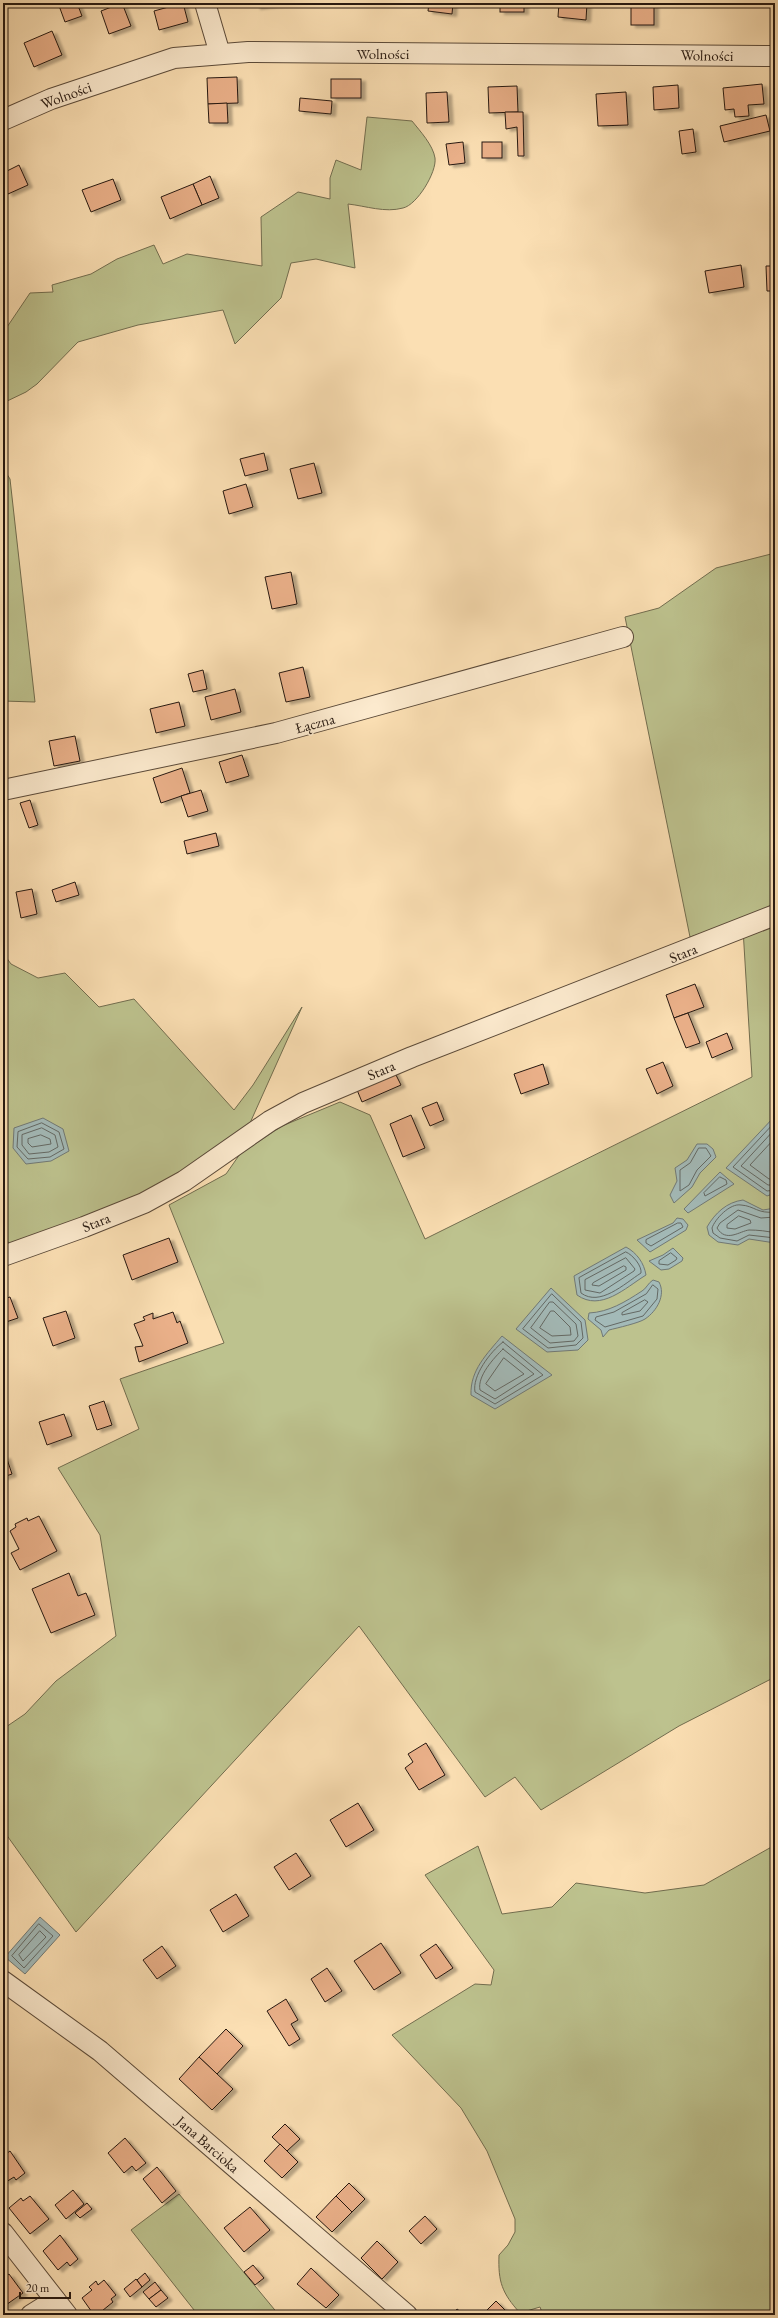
<svg xmlns="http://www.w3.org/2000/svg" width="778" height="2318" font-family="'EB Garamond',serif">
  <style>
    .green { fill: #bdc28e; stroke: #726d4f }
    .water { fill: #a3bab8; stroke: #717975 }
    .lines { fill: none; stroke-linecap: round; stroke-linejoin: round }
    .shore { stroke: #646964; stroke-width: 1 }
    .building { fill: #eab089; stroke: #261810; filter: url(#shadow) }
    .minor-casing { stroke: #5b4a39; stroke-width: 22 }
    .minor { stroke: #fceace; stroke-width: 20 }
    .labels { text-anchor: middle; dominant-baseline: central; stroke-width: 3; stroke-linejoin: round; paint-order: stroke }
    .street-label { font-size: 15px; fill: #261810; stroke: #fceace }
  </style>
  <defs>
    <filter id="shadow"><feDropShadow dx="4.5" dy="2.5" stdDeviation="1" flood-color="#0004"/></filter>
  </defs>
  <rect width="100%" height="100%" fill="#fbdfb3"/>
  <filter id="stains"><feTurbulence type="fractalNoise" baseFrequency=".005" numOctaves="4"/><feColorMatrix values="0 0 0 0 .2 0 0 0 0 .09 0 0 0 0 .02 0 0 0 .5 -.17"/></filter>
  <radialGradient id="worn" r=".72"><stop offset=".6" stop-color="#630" stop-opacity="0"/><stop offset="1" stop-color="#630" stop-opacity=".3"/></radialGradient>
  <g class="green">
    <path d="M367,117L412,121C420,131 433,145 435,158C437,172 417,205 403,208C385,213 366,206 348,204L355,268L316,259L291,263L281,298L235,344L223,310L138,325L78,342L37,384L26,392L3,403V333L30,293L53,292L52,285L91,274L117,259L154,245L163,264L187,254L262,266L261,217L298,192L330,199V178L336,160L361,170Z"/>
    <path d="M3,468L10,479L35,702L3,701Z"/>
    <path d="M775,553V910L690,937L625,617L659,608L716,568Z"/>
    <path d="M775,922V1677L679,1726L541,1810L515,1777L485,1797L359,1626L76,1932L3,1830V1729L25,1714L56,1681L116,1636L100,1535L58,1468L139,1429L120,1379L224,1343L169,1205L226,1174L240,1154L282,1126L340,1102L370,1115L425,1239L752,1077L743,929Z"/>
    <path d="M3,953L11,964L38,978L65,973L99,1007L134,999L234,1110L253,1085L302,1007L250,1123L184,1175L10,1249L3,1226Z"/>
    <path d="M775,1845V2315H543L540,2307L520,2313C502,2293 498,2282 499,2255L508,2245L515,2232V2219L487,2151L461,2108L392,2035L475,1984L491,1985L494,1970L425,1875L478,1846L502,1914L552,1907L576,1883L645,1893L704,1885Z"/>
    <path d="M179,2194L279,2315H198L131,2230Z"/>
  </g>
  <g class="water">
    <path d="M775,1116V1193L767,1196L726,1168Z"/>
    <path d="M43,1118L63,1129L69,1151L51,1161L26,1164L13,1148L14,1128Z"/>
    <path d="M697,1144H707L713,1149L716,1157L700,1173L692,1187L674,1203L670,1195L677,1181L675,1168L687,1160Z"/>
    <path d="M720,1172L734,1184L688,1213L684,1209Z"/>
    <path d="M743,1200L763,1210L775,1208V1243L749,1239L738,1245L718,1242L709,1235L707,1227C715,1213 727,1202 743,1200Z"/>
    <path d="M677,1218L683,1219L688,1225L686,1230L650,1252L637,1240L673,1223Z"/>
    <path d="M626,1247C637,1253 644,1263 646,1275C625,1288 601,1312 577,1295L574,1276Z"/>
    <path d="M673,1248L683,1258L682,1261L669,1269L661,1270L649,1261L663,1255Z"/>
    <path d="M653,1280L659,1282C666,1295 657,1311 645,1319C639,1323 617,1328 609,1330L603,1337L601,1330L588,1319L589,1313C609,1312 625,1302 642,1291C646,1289 648,1283 653,1280Z"/>
    <path d="M551,1288L585,1320L588,1340L578,1350L547,1352L516,1329Z"/>
    <path d="M502,1336L552,1375L495,1409L471,1395C470,1370 487,1354 502,1336Z"/>
    <path d="M40,1917L60,1935L25,1974L5,1957Z"/>
  </g>
  <g class="lines">
    <g class="shore">
      <path d="M775,1122L733,1167L767,1191L775,1190"/>
      <path d="M42,1123L59,1132L64,1149L50,1157L28,1159L17,1147L18,1132Z"/>
      <path d="M42,1128L55,1135L58,1147L49,1152L29,1154L22,1145V1135Z"/>
      <path d="M775,1129L741,1166L768,1185H775"/>
      <path d="M41,1135L50,1139L51,1144L32,1147L28,1143V1139Z"/>
      <path d="M775,1138L750,1165L769,1179H775"/>
      <path d="M699,1148H706L711,1156L697,1170L689,1185L680,1191V1170L690,1163Z"/>
      <path d="M720,1177L726,1180L727,1184L705,1196L704,1193Z"/>
      <path d="M775,1212C757,1214 755,1206 741,1205C730,1203 715,1219 712,1228L713,1233L720,1238L737,1241L749,1235L775,1238"/>
      <path d="M739,1216L750,1220L751,1223L735,1229L727,1228V1225Z"/>
      <path d="M775,1217L761,1218L738,1210L720,1223L717,1228C726,1243 740,1231 749,1230C758,1230 767,1231 775,1233"/>
      <path d="M678,1223H681L683,1227L651,1246L646,1243V1240Z"/>
      <path d="M626,1252C633,1255 642,1266 641,1273C624,1284 600,1307 581,1293L579,1278Z"/>
      <path d="M671,1253L677,1258L676,1260L668,1265L659,1264V1261Z"/>
      <path d="M626,1258L635,1269L634,1271L600,1293L585,1290V1280Z"/>
      <path d="M624,1266L626,1267V1270L599,1286L592,1285L593,1283Z"/>
      <path d="M653,1285L658,1289L657,1299L643,1316L605,1327L595,1320L596,1317L614,1312L646,1294Z"/>
      <path d="M552,1294L581,1322L583,1338L576,1345L548,1348L523,1329Z"/>
      <path d="M645,1300L648,1302L640,1311L622,1315V1313Z"/>
      <path d="M550,1302H553L576,1324L578,1336L574,1341L550,1343L531,1328Z"/>
      <path d="M551,1311H554L570,1327L571,1335L552,1336L540,1328Z"/>
      <path d="M503,1342L543,1375L495,1404L475,1392C472,1376 490,1352 503,1342Z"/>
      <path d="M503,1349L534,1374L495,1399L480,1390C477,1376 494,1358 503,1349Z"/>
      <path d="M504,1358L524,1374L495,1391L486,1384Z"/>
      <path d="M39,1924L53,1936L24,1968L12,1956Z"/>
      <path d="M40,1931L46,1937L23,1961L19,1955Z"/>
    </g>
  </g>
  <g class="building">
    <path d="M58,3H77L82,16L65,22Z"/>
    <path d="M122,3L131,26L109,34L101,11Z"/>
    <path d="M183,3L188,22L159,30L154,11Z"/>
    <path d="M256,3H284L256,7Z"/>
    <path d="M429,3H453L452,14L428,11Z"/>
    <rect x="500" y="3" width="24" height="9"/>
    <path d="M559,3H587L586,20L558,17Z"/>
    <rect x="631" y="3" width="23" height="22"/>
    <path d="M52,31L62,55L34,67L24,43Z"/>
    <path d="M237,77L238,103L208,104L207,78Z"/>
    <rect x="331" y="79" width="30" height="19"/>
    <path d="M762,84L764,104L748,105L749,116L735,117L734,109L725,110L723,88Z"/>
    <path d="M678,85L679,108L654,110L653,87Z"/>
    <path d="M517,86L518,112L489,113L488,87Z"/>
    <path d="M447,92L449,122L427,123L426,93Z"/>
    <path d="M626,92L628,125L598,126L596,94Z"/>
    <path d="M300,98L332,101L331,114L299,111Z"/>
    <path d="M227,103L228,123H209L208,104Z"/>
    <path d="M505,112H523L524,156H518L517,127L506,129Z"/>
    <path d="M766,115L770,131L724,142L720,126Z"/>
    <path d="M693,129L696,152L682,154L679,131Z"/>
    <path d="M463,142L465,163L449,165L446,144Z"/>
    <rect x="482" y="142" width="20" height="16"/>
    <path d="M19,165L28,185L8,194L3,183V173Z"/>
    <path d="M210,176L219,198L202,205L193,184Z"/>
    <path d="M113,179L121,200L91,212L82,190Z"/>
    <path d="M193,184L202,205L170,219L161,197Z"/>
    <path d="M741,265L744,287L709,293L705,271Z"/>
    <path d="M766,266H775V291H767Z"/>
    <path d="M264,453L268,470L245,476L240,459Z"/>
    <path d="M314,463L322,493L298,499L290,469Z"/>
    <path d="M246,484L253,507L229,514L223,491Z"/>
    <path d="M291,572L297,604L272,609L265,577Z"/>
    <path d="M303,667L310,697L286,702L279,673Z"/>
    <path d="M203,670L207,689L193,692L188,674Z"/>
    <path d="M235,689L241,712L211,720L205,697Z"/>
    <path d="M179,702L185,726L156,733L150,709Z"/>
    <path d="M75,736L80,761L54,766L49,741Z"/>
    <path d="M242,755L249,776L226,783L219,762Z"/>
    <path d="M182,768L190,793L161,803L153,778Z"/>
    <path d="M201,790L208,811L188,817L181,796Z"/>
    <path d="M30,800L38,825L29,828L20,803Z"/>
    <path d="M216,833L219,846L187,854L184,841Z"/>
    <path d="M75,882L79,895L56,902L52,890Z"/>
    <path d="M32,889L37,914L21,918L16,892Z"/>
    <path d="M695,984L704,1007L674,1018L666,995Z"/>
    <path d="M688,1013L700,1043L686,1048L674,1018Z"/>
    <path d="M727,1033L733,1049L712,1058L706,1042Z"/>
    <path d="M663,1062L673,1086L657,1094L646,1069Z"/>
    <path d="M543,1064L549,1084L521,1094L514,1074Z"/>
    <path d="M393,1069L401,1085L362,1102L355,1085Z"/>
    <path d="M437,1102L444,1120L430,1126L422,1108Z"/>
    <path d="M411,1115L425,1148L403,1157L390,1124Z"/>
    <path d="M169,1238L178,1262L132,1280L123,1255Z"/>
    <path d="M10,1297L18,1318L3,1323V1299Z"/>
    <path d="M66,1311L75,1338L53,1346L43,1318Z"/>
    <path d="M173,1312L177,1323L180,1321L188,1343L139,1362L135,1347L143,1346L134,1324L145,1320L143,1317L153,1313V1319Z"/>
    <path d="M104,1401L112,1425L97,1430L89,1406Z"/>
    <path d="M64,1414L72,1436L47,1445L39,1422Z"/>
    <path d="M6,1456L12,1474L3,1477V1457Z"/>
    <path d="M39,1516L57,1551L20,1570L11,1553L19,1549L10,1531L16,1527L15,1524L27,1518L28,1521Z"/>
    <path d="M69,1573L78,1596L86,1593L95,1615L51,1633L32,1589Z"/>
    <path d="M426,1743L445,1775L419,1790L405,1768L413,1762L408,1754Z"/>
    <path d="M358,1803L374,1830L346,1847L330,1820Z"/>
    <path d="M296,1853L311,1876L289,1890L274,1867Z"/>
    <path d="M236,1894L249,1916L223,1932L210,1910Z"/>
    <path d="M381,1943L401,1973L374,1990L354,1961Z"/>
    <path d="M436,1944L453,1968L436,1979L420,1955Z"/>
    <path d="M162,1946L176,1966L157,1979L143,1960Z"/>
    <path d="M327,1968L342,1991L325,2002L311,1979Z"/>
    <path d="M286,1999L298,2020L291,2024L300,2039L289,2046L267,2011Z"/>
    <path d="M226,2029L243,2046L217,2074L199,2057Z"/>
    <path d="M199,2057L233,2089L212,2110L179,2079Z"/>
    <path d="M285,2124L300,2139L287,2151L272,2137Z"/>
    <path d="M125,2138L146,2163L136,2171L132,2166L124,2173L108,2153Z"/>
    <path d="M280,2144L298,2162L282,2178L264,2161Z"/>
    <path d="M10,2151L25,2173L16,2180L14,2177L6,2182L3,2178V2156Z"/>
    <path d="M157,2167L176,2191L162,2203L143,2179Z"/>
    <path d="M349,2183L365,2199L352,2212L336,2196Z"/>
    <path d="M73,2190L84,2204L66,2219L55,2205Z"/>
    <path d="M30,2196L49,2219L30,2234L9,2208L21,2198L23,2201Z"/>
    <path d="M336,2196L352,2212L332,2232L316,2217Z"/>
    <path d="M87,2203L92,2209L80,2218L75,2213Z"/>
    <path d="M250,2207L270,2230L244,2252L224,2228Z"/>
    <path d="M425,2216L437,2229L421,2244L409,2231Z"/>
    <path d="M60,2235L78,2259L70,2266L67,2262L58,2270L43,2251Z"/>
    <path d="M377,2241L398,2262L382,2279L361,2258Z"/>
    <path d="M253,2265L264,2278L255,2285L244,2272Z"/>
    <path d="M311,2268L339,2295L326,2308L297,2284Z"/>
    <path d="M145,2273L150,2280L142,2287L137,2280Z"/>
    <path d="M9,2274L23,2293L3,2307V2278Z"/>
    <path d="M136,2279L142,2287L130,2297L124,2289Z"/>
    <path d="M104,2280L116,2295L111,2299L113,2302L97,2315H94L82,2298L92,2290L89,2287L96,2281L98,2285Z"/>
    <path d="M155,2282L161,2290L149,2299L143,2292Z"/>
    <path d="M161,2290L168,2298L156,2307L149,2299Z"/>
    <path d="M496,2301L509,2314L508,2315H488L485,2312Z"/>
    <path d="M457,2309L465,2315H452Z"/>
  </g>
  <g class="lines">
    <g class="minor-casing">
      <g id="minor">
        <path d="M205,3L220,54"/>
        <path d="M3,120L51,99L174,58L248,52L775,56"/>
        <path d="M3,790L276,733L623,637"/>
        <path d="M3,1256L84,1227L144,1203L184,1181L270,1121L303,1103L412,1057L775,915"/>
        <path d="M3,1981L100,2051L407,2315"/>
        <path d="M3,2233L67,2315"/>
        <path d="M31,2315L55,2300"/>
      </g>
    </g>
    <use href="#minor" class="minor"/>
  </g>
  <g class="labels">
    <g class="street-label">
      <text x="383" y="53">Wolności</text>
      <text transform="translate(707 55) rotate(1)">Wolności</text>
      <text transform="translate(66 95) rotate(-20)">Wolności</text>
      <text transform="translate(315 723) rotate(-15)">Łączna</text>
      <text transform="translate(683 953) rotate(-22)">Stara</text>
      <text transform="translate(381 1070) rotate(-23)">Stara</text>
      <text transform="translate(96 1222) rotate(-22)">Stara</text>
      <text transform="translate(208 2144) rotate(41)">Jana Barcioka</text>
    </g>
  </g>
  <rect width="778" height="2318" fill="none" stroke="#fbdfb3" stroke-width="16"/>
  <rect x="4" y="4" width="770" height="2310" fill="none" stroke="#261810" stroke-width="2"/>
  <rect x="8" y="8" width="762" height="2302" fill="none" stroke="#261810"/>
  <path d="M20 2292v6h50v-6" fill="none" stroke="#261810" stroke-width="2"/>
  <text x="26" y="2292" font-size="12" fill="#261810" stroke="#fceace" stroke-width="3" paint-order="stroke">20 m</text>
  <rect width="100%" height="100%" filter="url(#stains)"/>
  <rect width="100%" height="100%" fill="url(#worn)"/>
</svg>
